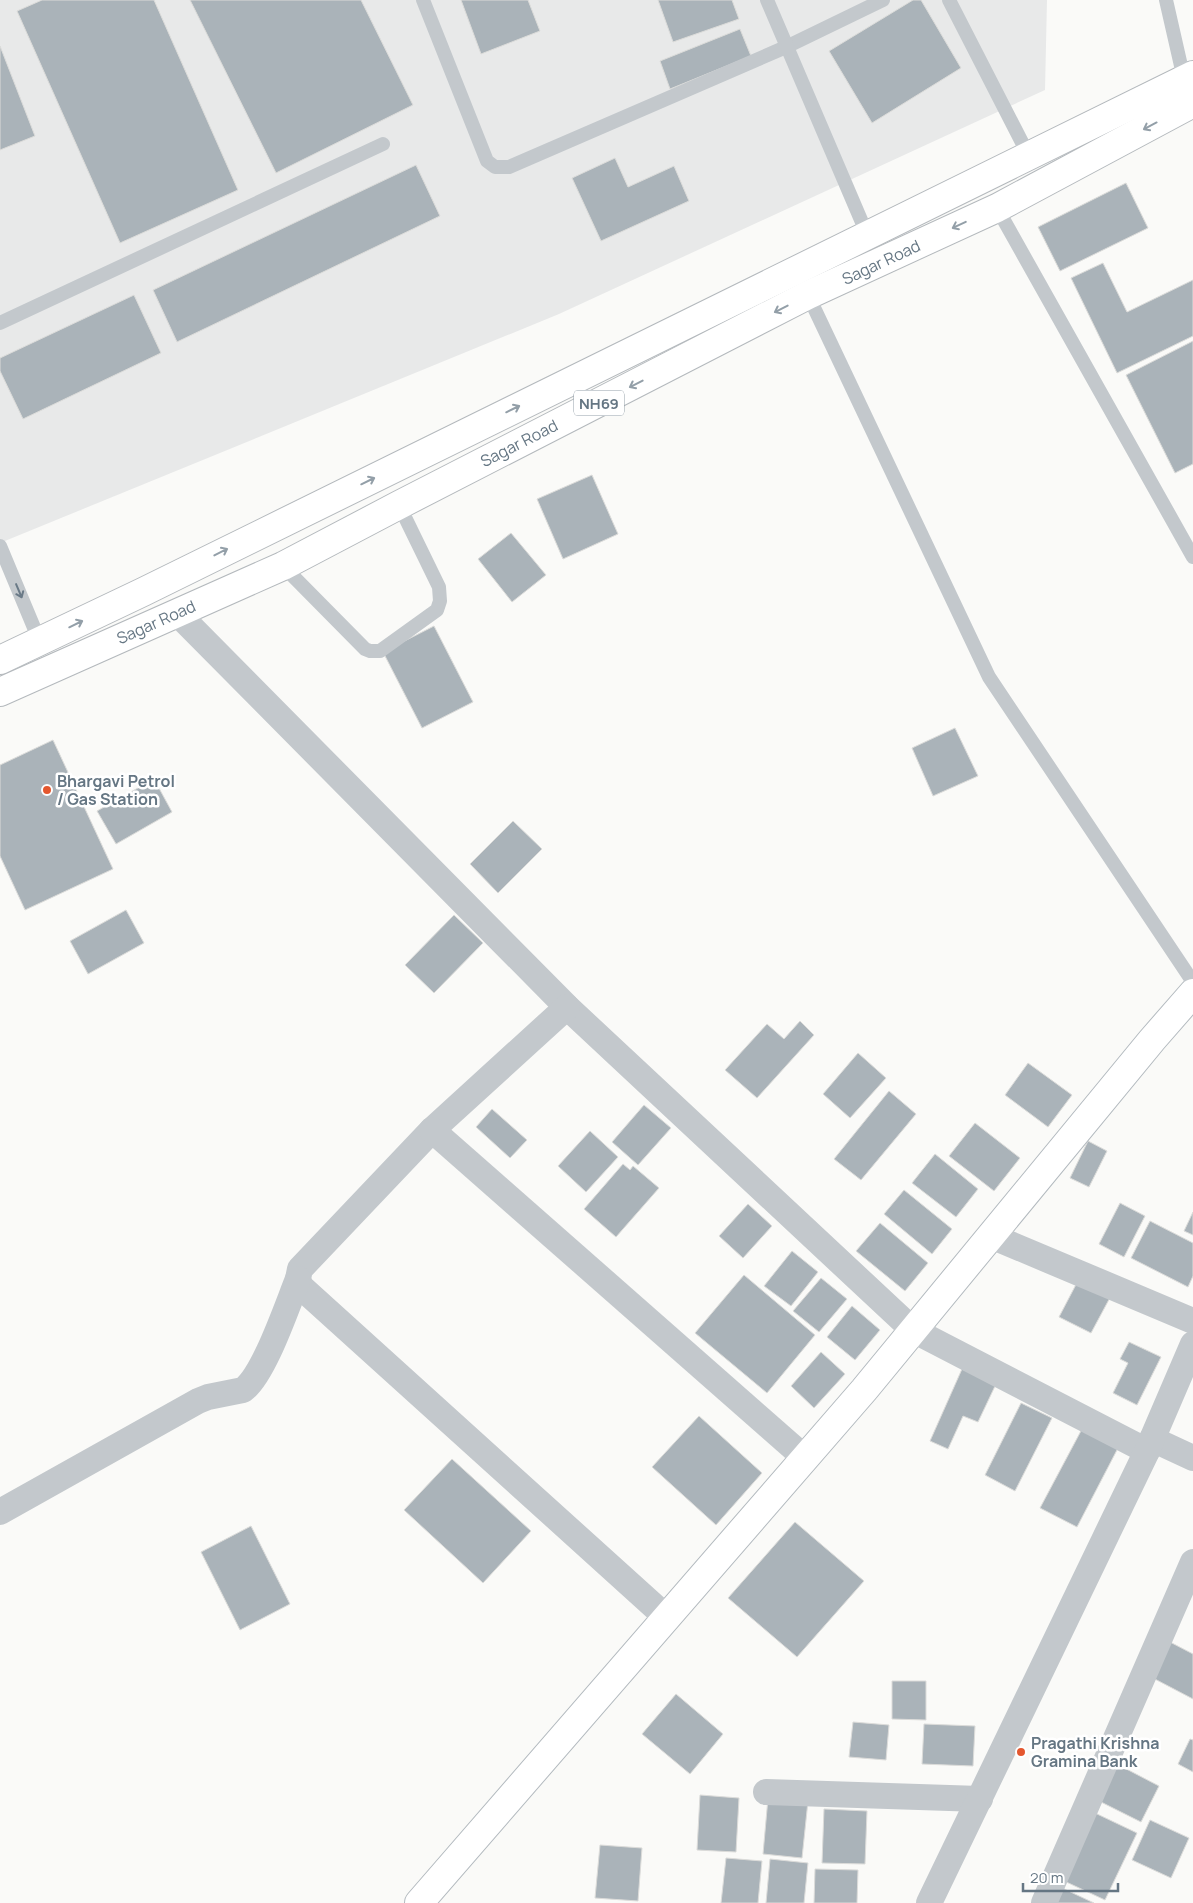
<svg xmlns="http://www.w3.org/2000/svg" width="1193" height="1903" font-family="Manrope,sans-serif">
  <style>
    .built { fill: #e8e9e9 }
    .building { fill: #aab3b9; stroke: #dcdcda }
    .lines { fill: none; stroke-linecap: round; stroke-linejoin: round }
    .secondary-casing { stroke: #b3babf; stroke-width: 30 }
    .highway-casing { stroke: #b4b9bd; stroke-width: 30 }
    .lane { stroke: #c3c8cc; stroke-width: 14 }
    .street { stroke: #c3c8cc; stroke-width: 26 }
    .secondary { stroke: #fff; stroke-width: 28 }
    .highway { stroke: #fff; stroke-width: 28 }
    .oneway { stroke: #939fa8 }
    .oneway2 { stroke: #6a7a87 }
    .poi-dot { fill: #e4572e; stroke: #fff; stroke-width: 2 }
    .labels { text-anchor: middle; dominant-baseline: central; stroke-width: 5; stroke-linejoin: round; paint-order: stroke }
    .shield { fill: #fff; stroke: #939fa8; stroke-width: 1 }
    .shield-label { font-size: 15px; font-weight: bold; fill: #657683 }
    .street-label { font-size: 16px; fill: #657683; stroke: #fff }
    .poi-label { font-size: 16px; font-weight: bold; fill: #657683; stroke: #fff; text-anchor: start }
  </style>
  <rect width="100%" height="100%" fill="#fafaf8"/>
  <path class="built" d="M0,0H1047L1045,90L559,314L0,543Z"/>
  <g class="building">
    <path d="M42,0H154L238,190L120,243L17,11Z"/>
    <path d="M190,0H361L413,105L276,173Z"/>
    <path d="M461,0H528L540,31L481,54Z"/>
    <path d="M658,0H732L739,19L673,42Z"/>
    <path d="M913,0H921L961,68L872,123L829,51Z"/>
    <path d="M740,29L751,56L670,89L660,61Z"/>
    <path d="M0,46L35,136L0,150Z"/>
    <path d="M615,158L628,187L674,166L689,201L601,241L572,178Z"/>
    <path d="M416,165L440,216L177,342L153,290Z"/>
    <path d="M1126,183L1148,228L1060,271L1038,227Z"/>
    <path d="M1103,263L1127,312L1193,280V336L1117,373L1071,278Z"/>
    <path d="M134,295L161,353L23,419L0,371V358Z"/>
    <path d="M1193,341V464L1175,473L1126,375Z"/>
    <path d="M592,475L618,534L563,559L537,499Z"/>
    <path d="M511,533L546,575L512,602L478,559Z"/>
    <path d="M434,626L473,702L422,728L383,652Z"/>
    <path d="M955,728L978,776L933,796L912,748Z"/>
    <path d="M53,740L113,869L25,910L0,856V765Z"/>
    <path d="M154,779L172,812L116,844L97,811Z"/>
    <path d="M513,821L542,849L498,893L470,864Z"/>
    <path d="M126,910L144,943L88,974L70,941Z"/>
    <path d="M454,915L483,943L434,993L405,965Z"/>
    <path d="M800,1021L814,1035L757,1098L725,1070L767,1024L784,1039Z"/>
    <path d="M858,1053L886,1078L850,1118L823,1094Z"/>
    <path d="M1028,1063L1072,1095L1048,1127L1005,1095Z"/>
    <path d="M889,1091L916,1114L861,1180L834,1159Z"/>
    <path d="M644,1105L671,1128L638,1165L612,1142Z"/>
    <path d="M492,1109L527,1140L510,1158L476,1127Z"/>
    <path d="M975,1123L1020,1158L994,1191L949,1156Z"/>
    <path d="M590,1131L618,1157L586,1192L558,1166Z"/>
    <path d="M1088,1141L1107,1151L1089,1187L1070,1178Z"/>
    <path d="M935,1154L978,1189L956,1217L912,1183Z"/>
    <path d="M623,1164L630,1170L633,1166L659,1188L616,1237L584,1209Z"/>
    <path d="M904,1190L952,1229L932,1254L884,1214Z"/>
    <path d="M1120,1203L1145,1216L1124,1257L1099,1244Z"/>
    <path d="M748,1204L772,1226L743,1258L719,1236Z"/>
    <path d="M1193,1212V1235L1184,1231Z"/>
    <path d="M1150,1221L1193,1243V1276L1188,1287L1131,1258Z"/>
    <path d="M880,1223L928,1263L905,1291L856,1251Z"/>
    <path d="M792,1251L818,1272L791,1306L764,1286Z"/>
    <path d="M744,1275L815,1335L767,1393L695,1333Z"/>
    <path d="M1081,1275L1113,1292L1091,1333L1059,1317Z"/>
    <path d="M821,1278L847,1299L819,1332L793,1311Z"/>
    <path d="M852,1306L880,1330L855,1360L827,1337Z"/>
    <path d="M1129,1342L1161,1357L1137,1405L1113,1393L1128,1363L1120,1359Z"/>
    <path d="M821,1352L845,1374L814,1408L791,1386Z"/>
    <path d="M962,1369L996,1384L978,1422L963,1416L948,1449L930,1441Z"/>
    <path d="M1021,1403L1052,1418L1015,1491L985,1475Z"/>
    <path d="M699,1416L762,1473L716,1525L652,1467Z"/>
    <path d="M1082,1429L1118,1448L1077,1527L1040,1508Z"/>
    <path d="M452,1459L531,1531L483,1583L404,1510Z"/>
    <path d="M795,1522L864,1581L797,1657L728,1598Z"/>
    <path d="M251,1526L290,1604L240,1630L201,1552Z"/>
    <path d="M1170,1642L1193,1654V1699L1151,1677Z"/>
    <path d="M892,1681H926V1720L892,1719Z"/>
    <path d="M676,1694L723,1734L690,1774L642,1734Z"/>
    <path d="M853,1722L889,1725L886,1760L849,1757Z"/>
    <path d="M924,1724L975,1726L973,1766L922,1764Z"/>
    <path d="M1190,1739L1193,1740V1772L1178,1764Z"/>
    <path d="M1111,1761L1159,1786L1141,1822L1093,1798Z"/>
    <path d="M700,1795L739,1798L736,1852L697,1850Z"/>
    <path d="M768,1798L808,1801L802,1858L763,1854Z"/>
    <path d="M824,1809L867,1811L865,1864L822,1863Z"/>
    <path d="M1095,1813L1137,1833L1105,1900L1062,1880Z"/>
    <path d="M1150,1820L1189,1838L1171,1878L1132,1860Z"/>
    <path d="M600,1845L642,1848L638,1901L595,1898Z"/>
    <path d="M726,1858L762,1861L758,1903H721Z"/>
    <path d="M770,1859L808,1863L804,1903H766Z"/>
    <path d="M815,1869L858,1870L857,1903H814Z"/>
    <path d="M1060,1887L1094,1903H1053Z"/>
  </g>
  <g class="lines">
    <g class="secondary-casing">
      <path id="secondary" d="M419,1903L864,1390L1152,1040L1193,993"/>
    </g>
    <g class="highway-casing">
      <g id="highway">
        <path d="M0,660L143,592L1193,75"/>
        <path d="M0,692L283,566L399,505L808,295L997,208L1193,103"/>
      </g>
    </g>
    <g class="lane">
      <path d="M423,0L487,161L495,167H509L786,47L883,0"/>
      <path d="M767,0L867,234"/>
      <path d="M949,0L1029,156"/>
      <path d="M1166,0L1184,79"/>
      <path d="M997,208L1193,557"/>
      <path d="M808,295L989,677L1193,982"/>
      <path d="M0,323L383,144"/>
      <path d="M0,546L40,642"/>
      <path d="M283,566L365,649L370,651H380L437,610L440,601L439,587L399,505"/>
    </g>
    <g class="street">
      <path d="M177,613L567,1007L913,1330L1147,1451"/>
      <path d="M567,1007L432,1130L300,1269L298,1279L301,1287L666,1617"/>
      <path d="M432,1130L805,1458"/>
      <path d="M991,1236L1193,1321"/>
      <path d="M1152,1439L1193,1458"/>
      <path d="M0,1512L198,1401L208,1397L243,1390C264,1375 287,1306 298,1279"/>
      <path d="M766,1792L980,1799"/>
      <path d="M929,1903L1147,1451L1193,1344"/>
      <path d="M1044,1903L1193,1562"/>
    </g>
    <use href="#secondary" class="secondary"/>
    <use href="#highway" class="highway"/>
  </g>
  <defs><path id="oneway-shaft" d="M-6 0H5M1.5-3L5.5 0L1.5 3" fill="none" stroke-width="1.6" stroke-linecap="round" stroke-linejoin="round" transform="scale(1.25)"/></defs>
  <g class="oneway">
    <use href="#oneway-shaft" transform="translate(1150 126) rotate(152)"/>
    <use href="#oneway-shaft" transform="translate(959 225) rotate(155)"/>
    <use href="#oneway-shaft" transform="translate(781 309) rotate(153)"/>
    <use href="#oneway-shaft" transform="translate(636 384) rotate(153)"/>
    <use href="#oneway-shaft" transform="translate(513 409) rotate(-26)"/>
    <use href="#oneway-shaft" transform="translate(368 481) rotate(-26)"/>
    <use href="#oneway-shaft" transform="translate(221 552) rotate(-27)"/>
    <use href="#oneway-shaft" transform="translate(76 624) rotate(-26)"/>
  </g>
  <use class="oneway2" href="#oneway-shaft" transform="translate(19 591) rotate(67)"/>
  <g class="poi-dot">
    <circle cx="47" cy="790" r="5"/>
    <circle cx="1021" cy="1752" r="5"/>
  </g>
  <g class="labels">
    <rect class="shield" x="574" y="390.5" width="50" height="25" rx="4"/>
    <g class="shield-label">
      <text x="599" y="403">NH69</text>
    </g>
    <g class="street-label">
      <text transform="translate(881 262) rotate(-25)">Sagar Road</text>
      <text transform="translate(519 443) rotate(-27)">Sagar Road</text>
      <text transform="translate(156 622) rotate(-24)">Sagar Road</text>
    </g>
    <g class="poi-label">
      <text x="57" y="781">Bhargavi Petrol<tspan x="57" dy="18">/ Gas Station</tspan></text>
      <text x="1031" y="1743">Pragathi Krishna<tspan x="1031" dy="18">Gramina Bank</tspan></text>
    </g>
  </g>
  <path d="M1023 1883v8h95v-8" fill="none" stroke="#657683" stroke-width="2.5"/>
  <text x="1030" y="1883" font-size="15" fill="#657683" stroke="#ffffff" stroke-width="4" paint-order="stroke">20 m</text>
</svg>
